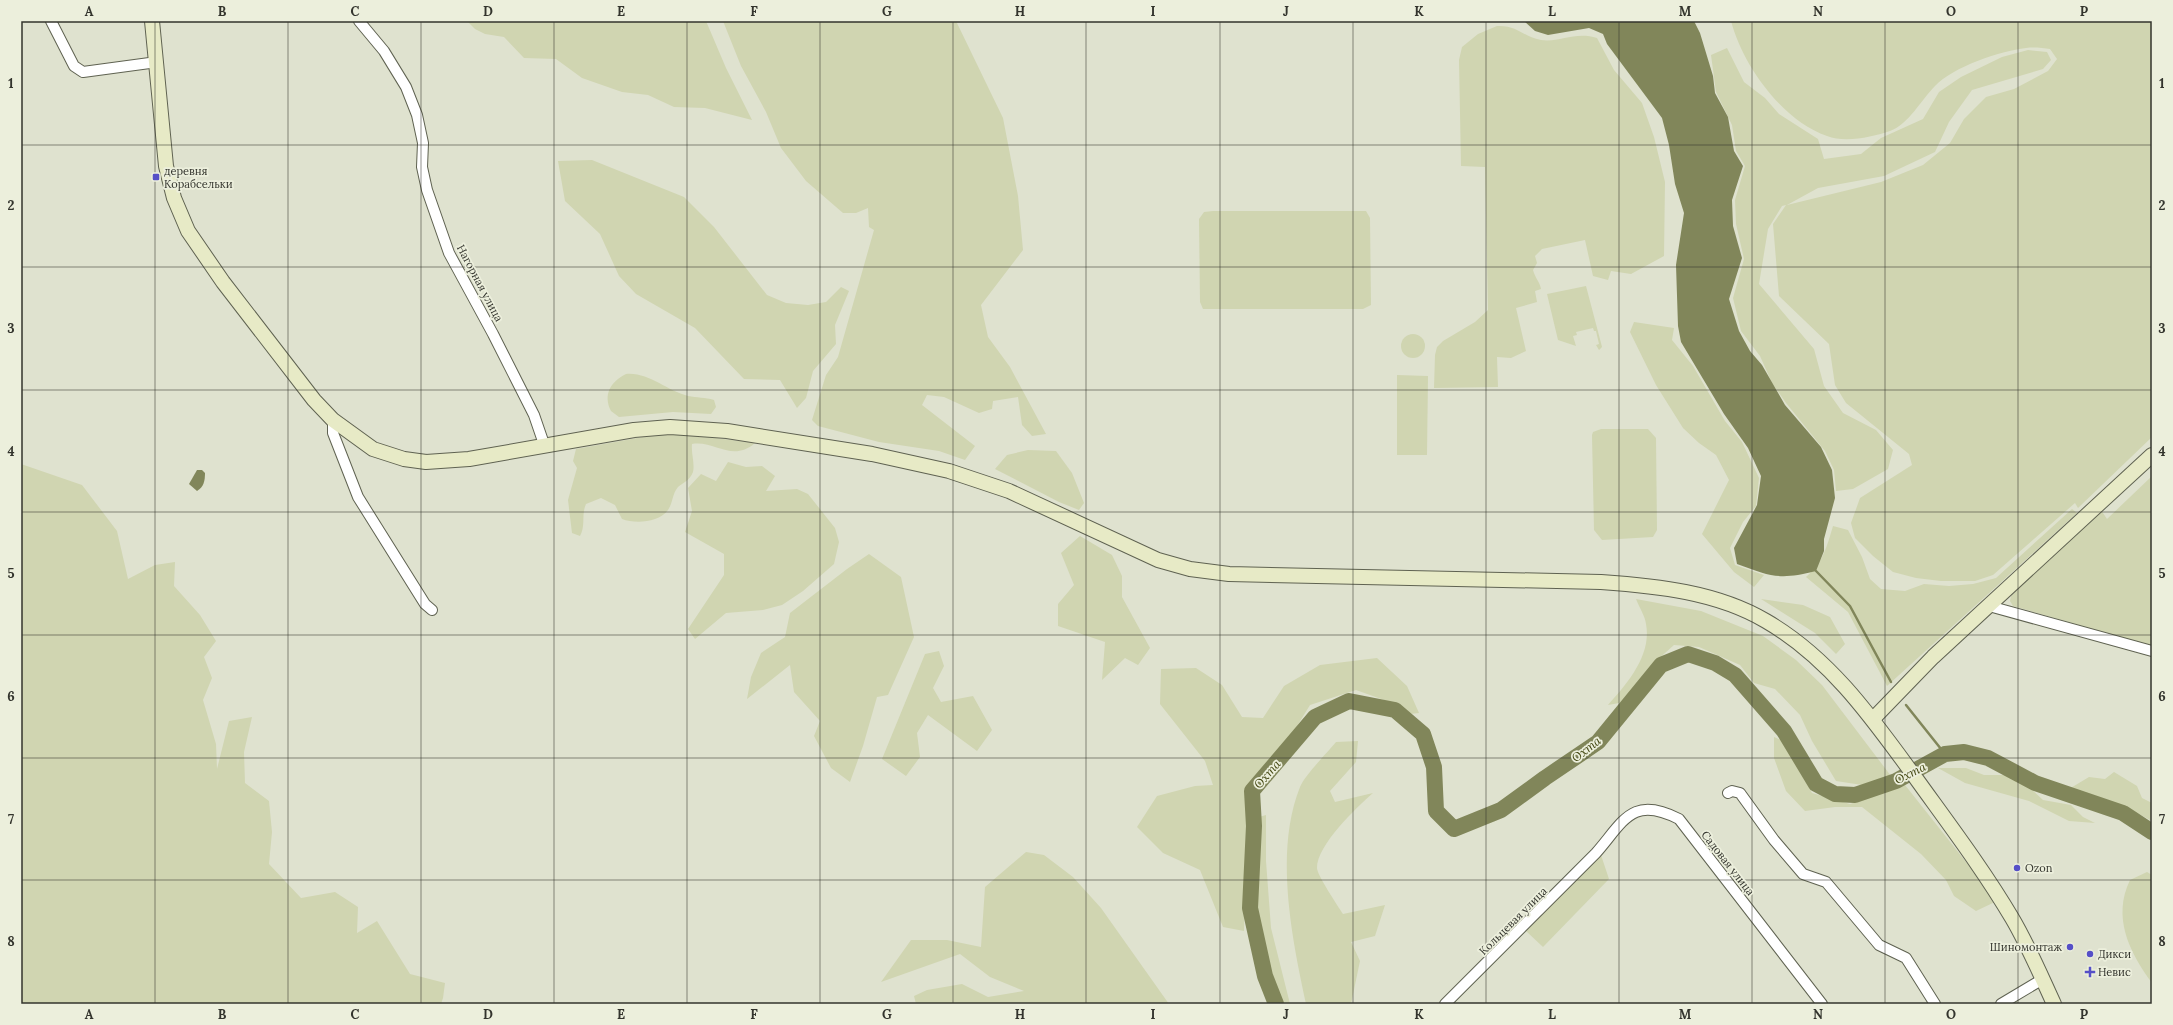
<svg xmlns="http://www.w3.org/2000/svg" width="2173" height="1025" font-family="Lora,serif">
  <style>
    .green { fill: #d0d5b1 }
    .water { fill: #81865a }
    .lines { fill: none; stroke-linecap: round; stroke-linejoin: round }
    .stream { stroke: #81865a; stroke-width: 2.5 }
    .river { stroke: #81865a; stroke-width: 16 }
    .street-casing { stroke: #5f6251; stroke-width: 12 }
    .secondary-casing { stroke: #5f6251; stroke-width: 16 }
    .street { stroke: #fff; stroke-width: 10 }
    .secondary { stroke: #e7eac6; stroke-width: 14 }
    .grid { fill: none; stroke: #33342d; stroke-width: 1; stroke-opacity: 0.55 }
    .poi-dot { fill: #554fc7; stroke: #ecefdc; stroke-width: 1.5 }
    .labels { text-anchor: middle; dominant-baseline: central; stroke-width: 3.5; stroke-linejoin: round; paint-order: stroke }
    .poi-label { font-size: 11px; fill: #33342d; stroke: #ecefdc; text-anchor: start }
    .street-label { font-size: 11px; fill: #33342d; stroke: #ecefdc }
    .water-label { font-size: 12px; font-style: italic; fill: #424610; stroke: #ecefdc }
    .neatline { fill: none; stroke: #33342d; stroke-width: 1.5 }
    .grid-label { font-size: 13px; text-anchor: middle; font-weight: bold; fill: #33342d }
  </style>
  <rect width="100%" height="100%" fill="#dfe2cf"/>
  <g class="green">
    <path d="M467,21H706L726,68L752,120L705,108L674,107L648,95L622,92L582,78L556,59L524,58L504,37L485,34L475,29Z"/>
    <path d="M723,21H956L1003,118L1018,196L1023,250L981,305L988,337L1010,367L1046,434L1032,436L1022,425L1018,397L993,401L992,409L979,413L944,397L927,395L922,405L975,446L965,460L939,451L879,442L818,426L812,420L826,375L838,357L874,230L869,227L868,208L856,213H843L806,181L781,148L766,112L741,66Z"/>
    <path d="M1731,21H2152V437L2078,508L2075,503L1993,575L1975,581H1941L1916,578L1893,572L1873,556L1855,538L1851,523L1860,498L1912,465L1909,454L1846,403L1835,385L1829,344L1779,296L1773,224L1786,205L1782,206L1768,229L1759,284L1814,349L1824,386L1843,413L1876,430L1893,450L1888,469L1853,489L1836,491L1834,470L1825,451L1786,403L1772,383L1760,356L1741,331L1733,298L1744,259L1736,224L1735,200L1745,166L1736,151L1732,125L1716,92L1711,55L1727,48L1744,82L1765,98L1779,114L1818,139L1824,159L1861,154L1881,138L1923,119L1939,92L1961,77L2002,57L2028,50L2047,52L2051,60L2043,69L1972,90L1949,122L1935,152L1884,176L1818,188L1787,205L1881,182L1923,165L1950,143L1964,119L1986,97L2014,89L2048,71L2057,59L2050,49C2043,48 2034,47 2026,48C2000,51 1953,67 1935,86C1921,100 1909,124 1890,131C1873,137 1845,143 1827,136C1782,120 1743,66 1731,21Z"/>
    <path d="M1497,26C1518,25 1523,37 1541,40C1559,43 1575,31 1597,38L1614,70L1642,103L1654,137L1665,182L1664,256L1631,274L1611,271L1608,280L1593,276L1585,240L1542,249L1535,256L1537,263L1533,270C1535,278 1540,282 1541,289L1535,291L1537,302L1516,308L1526,351L1511,358L1497,357L1498,387L1434,388L1435,355L1437,347L1443,341L1475,322L1488,310L1485,167L1461,166L1459,60L1462,47L1478,34Z"/>
    <path d="M592,160L684,197L714,227L767,295L786,303L808,305L826,302L841,287L849,291L835,325L836,344L813,371L806,398L797,408L780,380L744,379L695,328L636,294L619,276L600,234L565,201L558,161Z"/>
    <path d="M1213,211H1366L1370,218L1371,305L1363,309H1203L1200,302L1199,219L1204,212Z"/>
    <path d="M1586,286L1601,343L1602,347L1599,350L1596,345L1599,344L1596,331H1594L1593,328L1576,332L1577,335L1573,336L1576,346L1558,340L1547,294Z"/>
    <path d="M1634,322L1674,328L1672,340L1693,366L1725,421L1742,442L1759,478L1756,506L1743,522L1730,548L1735,565L1764,575L1754,587L1734,572L1702,534L1729,480L1716,455L1699,443L1683,428L1656,385L1630,332Z"/>
    <circle cx="1413" cy="346" r="12"/>
    <path d="M626,374C649,372 667,391 688,396C697,398 705,397 714,400L716,407L711,414L673,412L619,417L611,411C603,395 610,382 626,374Z"/>
    <path d="M1397,375L1428,376L1427,455H1397Z"/>
    <path d="M1601,429H1648L1656,438L1657,530L1653,537L1602,540L1594,530L1592,435L1593,432Z"/>
    <path d="M670,432L755,443C732,463 715,440 692,444C691,453 695,464 693,472C690,480 684,482 678,487C672,494 673,503 668,510C658,523 635,524 622,519L615,505L601,498L586,504C581,515 586,525 580,536L572,533L568,500L577,468L573,461L576,449Z"/>
    <path d="M1028,450L1056,451L1072,473L1084,503L1079,510L1059,502L995,469L1007,455Z"/>
    <path d="M728,462L746,467L762,466L775,476L766,491L797,489L808,494L835,528L839,542L834,564L803,591L782,605L763,610L726,613L695,639L688,629L724,575V554L685,532L692,511L688,488L701,474L716,481Z"/>
    <path d="M21,464L82,485L117,531L128,579L155,565L175,562L174,586L200,615L216,641L204,657L212,678L203,700L216,744L217,769L229,721L252,717L244,752L245,783L269,801L272,832L269,864L301,898L335,892L358,907L357,933L377,921L410,974L445,983L443,998L441,1004H21Z"/>
    <path d="M2152,476V646L2013,606L2010,601L2011,596L2076,530L2101,510L2107,519Z"/>
    <path d="M2072,509L2077,513L1887,686L1848,612L1806,577C1823,563 1827,546 1833,526L1848,530L1862,557L1870,579L1881,589L1905,591L1924,584L1949,586L1973,584L1996,578Z"/>
    <path d="M1080,536L1112,555L1122,576V597L1150,648L1138,665L1125,658L1102,680L1105,642L1058,626V604L1074,585L1061,553Z"/>
    <path d="M869,554L901,577L914,637L888,695L877,697L863,746L850,782L831,768L814,736L820,721L794,692L790,665L747,699L751,677L761,653L785,637L790,613L847,569Z"/>
    <path d="M1636,599L1701,611L1763,636L1796,660L1822,685L1891,776L1862,785L1836,781L1812,741L1800,715L1775,689L1754,683L1740,665L1699,647L1674,645L1655,662L1648,676L1625,702L1608,705C1627,684 1652,655 1646,624C1645,616 1639,607 1636,599Z"/>
    <path d="M1761,599L1803,605L1830,617L1845,644L1836,654L1815,633Z"/>
    <path d="M939,651L944,666L933,688L941,702L973,696L992,730L977,751L928,715L917,733L920,757L906,776L882,759L925,654Z"/>
    <path d="M1377,658L1407,686L1419,713L1410,714L1398,705L1356,690L1310,705L1286,744L1248,786L1244,931L1223,927L1200,870L1163,853L1137,827L1157,796L1195,786L1213,785L1205,761L1160,704L1161,669L1196,668L1222,685L1242,717L1263,718L1284,686L1320,665Z"/>
    <path d="M1774,737L1784,741L1812,793L1850,804L1905,785L1997,901L1976,911L1954,896L1946,880L1921,854L1862,807H1835L1805,811L1786,791L1774,758Z"/>
    <path d="M1358,741L1356,762L1330,791L1335,802L1373,793C1356,808 1317,845 1317,868C1317,875 1338,906 1343,914L1385,905L1375,936L1351,942L1360,961L1351,1004H1306C1292,938 1274,852 1300,787C1305,775 1327,753 1336,742Z"/>
    <path d="M1938,768H1966L1984,775H2005L2027,785L2043,800L2071,805L2083,817L2095,823L2069,821L2029,801L1965,783Z"/>
    <path d="M2114,772L2137,786L2142,798L2152,803V821L2122,805L2069,789L2089,777L2105,779Z"/>
    <path d="M1266,815V861L1271,928L1290,1004H1282L1275,986L1255,907L1259,817Z"/>
    <path d="M1026,852L1044,855L1073,877L1101,908L1169,1004H916L914,996L927,990L962,984L988,997L1024,991L990,977L960,954L881,982L911,940H947L981,947L985,887Z"/>
    <path d="M1601,855L1609,879L1543,947L1526,931Z"/>
    <path d="M2147,872L2152,875V983C2129,952 2112,917 2130,880Z"/>
  </g>
  <g class="water">
    <path d="M1524,21H1694L1700,33L1713,76L1715,93L1728,117L1734,151L1743,166L1732,200L1733,226L1742,258L1729,299L1739,331L1750,351L1762,365L1785,405L1821,447L1832,470L1835,498L1824,539V551L1816,571C1780,580 1772,577 1737,564L1734,548L1757,505L1761,476L1748,448L1724,414L1681,342L1678,326L1676,265L1684,213L1675,184L1669,145L1662,118L1607,44L1603,34L1589,28L1548,35L1535,31Z"/>
    <path d="M197,470H202L205,473C205,480 204,487 197,491L189,484Z"/>
  </g>
  <g class="lines">
    <g class="stream">
      <path d="M1816,571L1850,606L1891,682"/>
      <path d="M1906,705L1945,754"/>
    </g>
    <path class="river" d="M1276,1004L1265,976L1250,908L1254,826L1252,791L1315,717L1349,701L1395,710L1423,734L1434,767L1436,811L1454,829L1501,810L1545,778L1598,742L1661,665L1688,654L1715,663L1735,675L1784,731L1816,784L1835,794L1855,795L1896,781L1945,754L1964,752L1988,758L2035,783L2123,813L2152,832"/>
    <g class="street-casing">
      <g id="street">
        <path d="M51,21L74,66L83,72L157,62"/>
        <path d="M359,21L384,51L406,87L417,115L423,143L422,167L427,190L449,253L493,334L534,415L545,447"/>
        <path d="M333,420V433L358,497L425,604L432,610"/>
        <path d="M1989,606L2152,651"/>
        <path d="M1728,793L1732,791L1740,793L1774,840L1803,874L1826,882L1879,945L1906,958L1935,1004"/>
        <path d="M1445,1004L1596,853C1624,821 1632,795 1679,819L1822,1004"/>
        <path d="M2001,1004L2043,979"/>
      </g>
    </g>
    <g class="secondary-casing">
      <g id="secondary">
        <path d="M152,21L166,166L174,198L188,231L223,282L314,400L333,420L373,449L404,459L426,462L469,459L634,430L670,427L727,431L872,454L949,471L1009,491L1158,560L1190,569L1229,574L1601,582C1657,586 1717,592 1766,621C1830,658 1872,718 1915,777C1948,823 1983,869 2012,918C2028,945 2041,976 2054,1004"/>
        <path d="M1873,719L1933,657L2152,455"/>
      </g>
    </g>
    <use href="#street" class="street"/>
    <use href="#secondary" class="secondary"/>
  </g>
  <path class="grid" d="M155,21V1004M288,21V1004M421,21V1004M554,21V1004M687,21V1004M820,21V1004M953,21V1004M1086,21V1004M1220,21V1004M1353,21V1004M1486,21V1004M1619,21V1004M1752,21V1004M1885,21V1004M2018,21V1004M21,145H2152M21,267H2152M21,390H2152M21,512H2152M21,635H2152M21,758H2152M21,880H2152"/>
  <g class="poi-dot">
    <rect x="152" y="173" width="8" height="8" rx="2"/>
    <circle cx="2017" cy="868" r="4"/>
    <circle cx="2070" cy="947" r="4"/>
    <circle cx="2090" cy="954" r="4"/>
    <path d="M2088 966h4v4h4v4h-4v4h-4v-4h-4v-4h4z"/>
  </g>
  <g class="labels">
    <g class="poi-label">
      <text x="164" y="171">деревня<tspan x="164" dy="13">Корабсельки</tspan></text>
      <text x="2025" y="868">Ozon</text>
      <text x="2062" y="947" text-anchor="end">Шиномонтаж</text>
      <text x="2098" y="954">Дикси</text>
      <text x="2098" y="972">Невис</text>
    </g>
    <g class="street-label">
      <text transform="translate(480 283) rotate(62)">Нагорная улица</text>
      <text transform="translate(1728 863) rotate(52)">Садовая улица</text>
      <text transform="translate(1513 921) rotate(-45)">Кольцевая улица</text>
    </g>
    <g class="water-label">
      <text transform="translate(1586 749) rotate(-38)">Охта</text>
      <text transform="translate(1910 773) rotate(-27)">Охта</text>
      <text transform="translate(1267 774) rotate(-49)">Охта</text>
    </g>
  </g>
  <rect width="2173" height="1025" fill="none" stroke="#ecefdc" stroke-width="44"/>
  <rect x="22" y="22" width="2129" height="981" class="neatline"/>
  <g class="grid-label">
    <text x="89" y="16">A</text>
    <text x="222" y="16">B</text>
    <text x="355" y="16">C</text>
    <text x="488" y="16">D</text>
    <text x="621" y="16">E</text>
    <text x="754" y="16">F</text>
    <text x="887" y="16">G</text>
    <text x="1020" y="16">H</text>
    <text x="1153" y="16">I</text>
    <text x="1286" y="16">J</text>
    <text x="1419" y="16">K</text>
    <text x="1552" y="16">L</text>
    <text x="1685" y="16">M</text>
    <text x="1818" y="16">N</text>
    <text x="1951" y="16">O</text>
    <text x="2084" y="16">P</text>
    <text x="11" y="88">1</text>
    <text x="2162" y="88">1</text>
    <text x="11" y="210">2</text>
    <text x="2162" y="210">2</text>
    <text x="11" y="333">3</text>
    <text x="2162" y="333">3</text>
    <text x="11" y="456">4</text>
    <text x="2162" y="456">4</text>
    <text x="11" y="578">5</text>
    <text x="2162" y="578">5</text>
    <text x="11" y="701">6</text>
    <text x="2162" y="701">6</text>
    <text x="11" y="824">7</text>
    <text x="2162" y="824">7</text>
    <text x="11" y="946">8</text>
    <text x="2162" y="946">8</text>
    <text x="89" y="1019">A</text>
    <text x="222" y="1019">B</text>
    <text x="355" y="1019">C</text>
    <text x="488" y="1019">D</text>
    <text x="621" y="1019">E</text>
    <text x="754" y="1019">F</text>
    <text x="887" y="1019">G</text>
    <text x="1020" y="1019">H</text>
    <text x="1153" y="1019">I</text>
    <text x="1286" y="1019">J</text>
    <text x="1419" y="1019">K</text>
    <text x="1552" y="1019">L</text>
    <text x="1685" y="1019">M</text>
    <text x="1818" y="1019">N</text>
    <text x="1951" y="1019">O</text>
    <text x="2084" y="1019">P</text>
  </g>
</svg>
